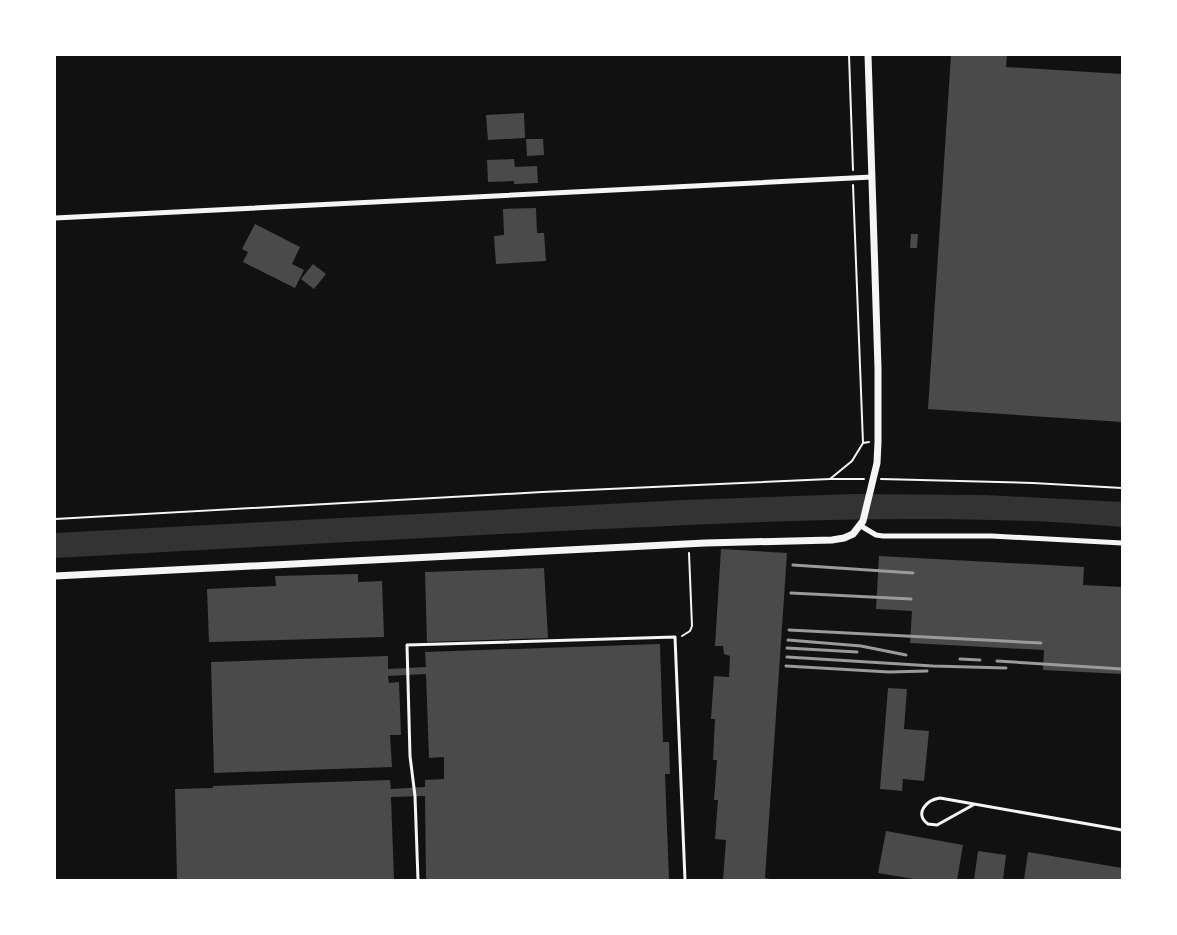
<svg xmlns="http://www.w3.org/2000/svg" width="1177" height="935" font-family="Barlow,sans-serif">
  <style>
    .water { fill: #333 }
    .building { fill: #4a4a4a }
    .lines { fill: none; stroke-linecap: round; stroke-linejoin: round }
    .path { stroke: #f5f5f5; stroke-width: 2 }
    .service { stroke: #f5f5f5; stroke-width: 3 }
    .minor { stroke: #f5f5f5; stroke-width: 5 }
    .tertiary { stroke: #f5f5f5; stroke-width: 7 }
    .rail { stroke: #9a9a9a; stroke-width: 3 }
  </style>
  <rect width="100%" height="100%" fill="#111"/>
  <path class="water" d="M853,494L985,495L1122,502V527C949,512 775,521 602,529C419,538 237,548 55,558V533L684,500Z"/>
  <g class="building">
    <path d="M951,55H1007L1006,67L1122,74V422L928,409Z"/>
    <path d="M524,113L525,138L488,140L486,115Z"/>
    <path d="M526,139H543L544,155L527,156Z"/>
    <path d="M514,159L515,167L537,166L538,183L514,184V181L488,182L487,160Z"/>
    <path d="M536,208L537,233H544L546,261L496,264L494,236L504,235L503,209Z"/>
    <path d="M255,224L300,247L292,264L304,270L295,288L243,262L248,252L242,249Z"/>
    <path d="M911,234H918L917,248H910Z"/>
    <path d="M313,264L326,274L314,289L301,279Z"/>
    <path d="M721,549L787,553L765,878L771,879V880H723L726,840L715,839L718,800H714L717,760H713L715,719H711L714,676L729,677L730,656L724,654L723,646H715Z"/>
    <path d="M879,556L1084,567L1083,585L1122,587V674L1043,670L1044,650L910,643L912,611L876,609Z"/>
    <path d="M544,568L548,638L427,642L425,572Z"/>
    <path d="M358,574V582L382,581L384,637L209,642L207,589L276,586L275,576Z"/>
    <path d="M660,644L663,742H669L670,774H665L669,880H426L425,796L391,797L394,880H177L175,789L213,788V786L390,780L391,789L425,787V780L444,779V757L429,758L426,674L388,676L389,683L399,682L401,735H390L392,767L214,773L211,662L388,656V669L426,667L425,652Z"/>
    <path d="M888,688L907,689L904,729L929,731L924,781L903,779L902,791L880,789Z"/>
    <path d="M886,831L963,845L957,880H920L878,873Z"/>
    <path d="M978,851L1006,855L1003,880H974Z"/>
    <path d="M1028,852L1122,868V880H1024Z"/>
  </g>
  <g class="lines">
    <g class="path">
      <path d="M849,55L853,170"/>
      <path d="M853,185L863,443"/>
      <path d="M830,479L852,461L863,443L869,442"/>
      <path d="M881,479L1033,483L1122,488"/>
      <path d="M55,519L542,492L830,479H864"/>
      <path d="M682,636L690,631L692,626L689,553"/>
    </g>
    <g class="service">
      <path d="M973,805L937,825L928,824C914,814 926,800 940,798L1122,830"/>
      <path d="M418,880L415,796L410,756L407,645L675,637L685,880"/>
    </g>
    <g class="minor">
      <path d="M55,218L872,177"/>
      <path d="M861,526L876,535L883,536H992L1122,543"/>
    </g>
    <path class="tertiary" d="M55,576L705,543L832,540L844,538L853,534L863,521L877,463L878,442V368L868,55"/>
    <g class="rail">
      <path d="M793,565L913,573"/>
      <path d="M791,593L911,599"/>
      <path d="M789,630L1041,643"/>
      <path d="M788,640L861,646L906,655"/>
      <path d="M787,648L857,652"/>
      <path d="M787,657L933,666L1006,668"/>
      <path d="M960,659L980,660"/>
      <path d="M997,661L1122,669"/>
      <path d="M786,666L889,672L927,671"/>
    </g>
  </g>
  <rect width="1177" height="935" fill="none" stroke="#ffffff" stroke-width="112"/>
</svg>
